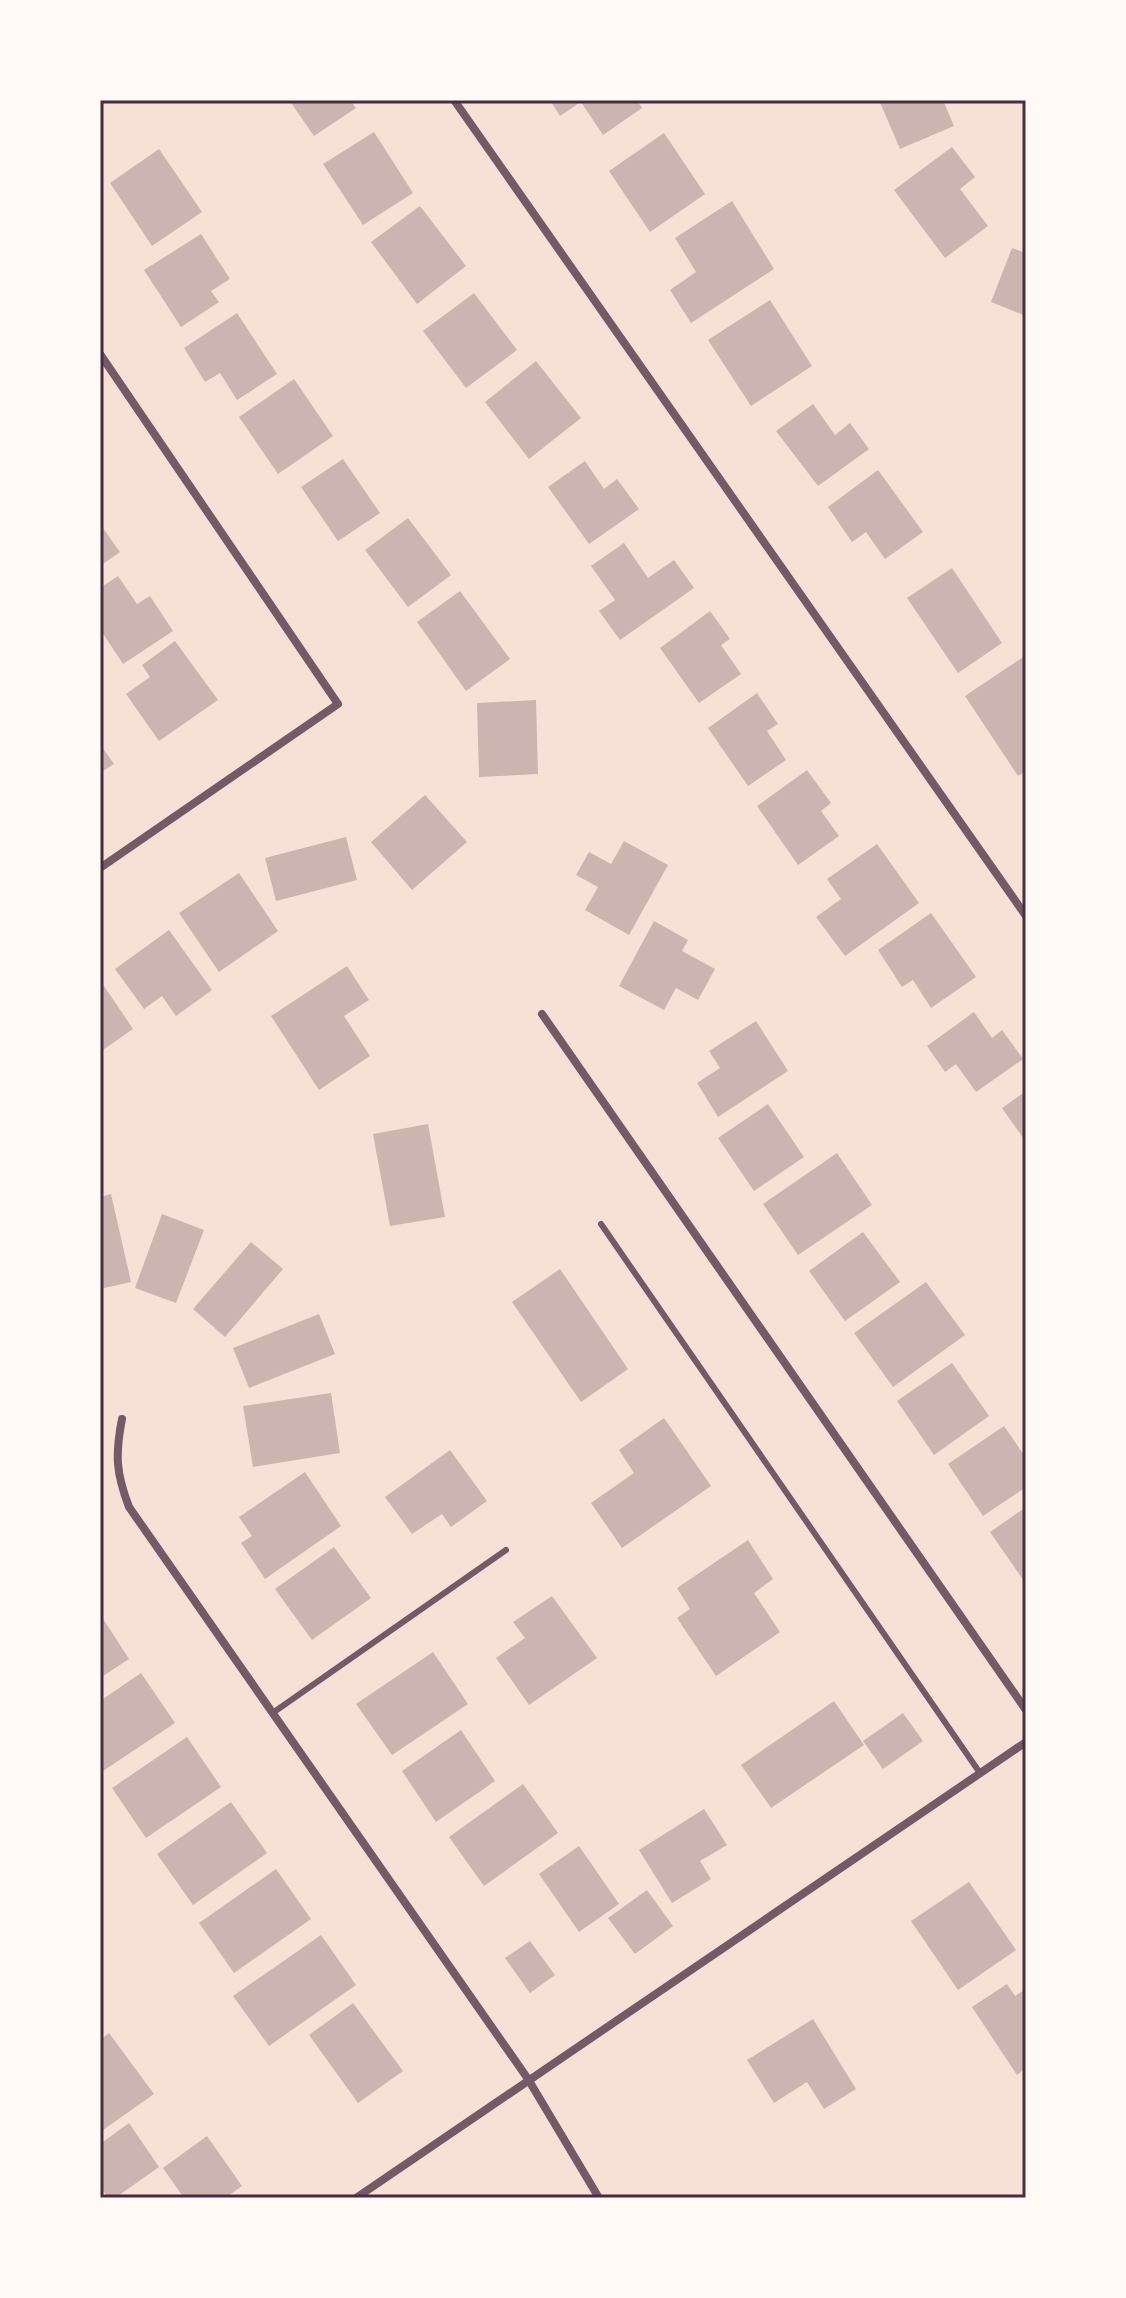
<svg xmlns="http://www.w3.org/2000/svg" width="1126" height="2298" font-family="'Varela Round',sans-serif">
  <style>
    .building { fill: #ccb4b1 }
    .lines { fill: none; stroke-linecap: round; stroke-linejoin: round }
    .service { stroke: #755966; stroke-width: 6 }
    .minor { stroke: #755966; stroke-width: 8 }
    .neatline { fill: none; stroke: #4a2c40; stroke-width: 3 }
  </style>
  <rect width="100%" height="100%" fill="#f7e1d7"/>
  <g class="building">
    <path d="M289,100H350L356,108L314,136Z"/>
    <path d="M550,100H637L642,108L603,135L581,102L560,116Z"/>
    <path d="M879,100H943L954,126L900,149Z"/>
    <path d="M374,132L413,193L363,225L323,164Z"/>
    <path d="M664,133L705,194L650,232L609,171Z"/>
    <path d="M952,147L975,177L960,189L988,226L945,258L894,190Z"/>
    <path d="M159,149L202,212L152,246L110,183Z"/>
    <path d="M732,201L774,269L691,323L670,290L696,272L675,238Z"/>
    <path d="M420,206L466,266L417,304L371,242Z"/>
    <path d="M201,234L230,279L211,291L219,302L181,327L144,270Z"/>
    <path d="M1012,248L1026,253V316L991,302Z"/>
    <path d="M474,293L517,350L466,388L423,331Z"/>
    <path d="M770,300L812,366L751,406L708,340Z"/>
    <path d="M237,313L277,374L237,400L220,373L205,382L184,348Z"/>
    <path d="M536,361L581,418L529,459L485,402Z"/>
    <path d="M294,379L333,436L278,474L239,417Z"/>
    <path d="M813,404L835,435L850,423L869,449L818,486L776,431Z"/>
    <path d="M343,459L380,513L338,541L301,487Z"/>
    <path d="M585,461L604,489L617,479L639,509L589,544L548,487Z"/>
    <path d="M878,470L923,532L885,559L866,532L852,542L828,507Z"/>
    <path d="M408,518L451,575L408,607L365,550Z"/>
    <path d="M100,524L120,552L100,566Z"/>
    <path d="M624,543L648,578L674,560L694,588L620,640L599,611L615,600L591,566Z"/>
    <path d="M952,568L1002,643L958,673L907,598Z"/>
    <path d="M118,576L137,604L150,596L173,631L123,664L100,629V588Z"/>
    <path d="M460,591L510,659L466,691L417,622Z"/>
    <path d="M710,611L730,639L721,645L741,674L699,703L660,648Z"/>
    <path d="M175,641L218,700L159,741L126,694L150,677L142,665Z"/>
    <path d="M1026,655V771L1018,776L965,696Z"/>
    <path d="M757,693L778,724L767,731L786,760L748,786L708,728Z"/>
    <path d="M536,700L538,774L479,777L477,703Z"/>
    <path d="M100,744L114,764L100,773Z"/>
    <path d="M807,770L831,803L821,811L839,836L798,865L757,806Z"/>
    <path d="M425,795L467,842L412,890L371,842Z"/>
    <path d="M346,837L357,880L276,901L265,858Z"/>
    <path d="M624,841L668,865L629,935L585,910L598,887L576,875L589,852L611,864Z"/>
    <path d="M877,844L919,903L845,956L816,917L841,899L827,879Z"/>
    <path d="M239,873L278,931L219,972L179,913Z"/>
    <path d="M931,913L976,977L931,1008L913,980L902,987L878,950Z"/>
    <path d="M654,921L688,940L682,951L715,969L698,1000L676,988L664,1010L619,986Z"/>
    <path d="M169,930L212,990L176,1016L162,996L144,1009L115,969Z"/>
    <path d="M347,966L369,1000L344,1016L370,1056L319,1090L271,1016Z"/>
    <path d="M100,980L133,1029L100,1052Z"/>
    <path d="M974,1012L992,1038L1002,1030L1023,1059L976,1092L956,1064L945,1072L927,1046Z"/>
    <path d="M756,1021L788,1071L718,1117L697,1083L720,1068L709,1051Z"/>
    <path d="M1026,1091V1142L1002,1108Z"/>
    <path d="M768,1104L804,1157L754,1191L718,1138Z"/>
    <path d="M428,1124L445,1217L390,1226L373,1134Z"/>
    <path d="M837,1153L872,1205L798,1255L763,1204Z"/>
    <path d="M111,1194L131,1282L100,1289V1197Z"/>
    <path d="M162,1214L204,1230L176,1303L135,1288Z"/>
    <path d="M863,1232L900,1282L845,1321L809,1271Z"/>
    <path d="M251,1242L283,1269L225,1337L193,1309Z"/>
    <path d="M560,1269L628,1369L581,1402L512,1302Z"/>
    <path d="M926,1282L965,1335L893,1387L854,1333Z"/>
    <path d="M319,1314L335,1354L249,1388L233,1348Z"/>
    <path d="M952,1363L989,1416L934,1455L897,1401Z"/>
    <path d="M331,1393L340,1453L253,1467L243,1406Z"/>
    <path d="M664,1418L711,1486L622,1548L591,1503L634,1473L619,1450Z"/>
    <path d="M1004,1426L1026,1458V1487L983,1516L948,1464Z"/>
    <path d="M450,1450L487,1501L451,1527L442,1514L412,1534L385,1497Z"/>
    <path d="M305,1472L341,1526L265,1579L241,1543L252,1536L239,1517Z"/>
    <path d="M1026,1507V1584L990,1532Z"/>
    <path d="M748,1540L773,1579L754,1593L780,1632L716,1676L677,1618L690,1609L677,1588Z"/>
    <path d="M334,1547L371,1598L312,1640L275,1589Z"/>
    <path d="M552,1596L597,1658L529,1705L496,1658L525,1638L513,1622Z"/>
    <path d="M100,1614L129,1659L100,1678Z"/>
    <path d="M433,1652L468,1704L392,1755L356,1704Z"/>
    <path d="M141,1673L175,1723L100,1773V1701Z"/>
    <path d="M834,1701L864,1745L771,1808L741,1765Z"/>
    <path d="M903,1713L923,1741L883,1769L863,1741Z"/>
    <path d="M461,1730L495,1781L436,1822L402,1771Z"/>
    <path d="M187,1737L221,1787L146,1838L112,1788Z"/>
    <path d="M523,1784L558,1833L484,1886L449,1837Z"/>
    <path d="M231,1802L267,1853L193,1905L157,1854Z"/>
    <path d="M704,1809L727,1845L700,1861L711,1879L672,1903L639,1850Z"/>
    <path d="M579,1846L619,1904L579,1932L539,1874Z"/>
    <path d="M276,1869L311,1919L234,1973L199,1923Z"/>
    <path d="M969,1882L1016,1950L958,1990L911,1921Z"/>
    <path d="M647,1890L673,1926L635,1954L608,1918Z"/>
    <path d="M321,1935L356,1985L269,2046L233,1996Z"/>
    <path d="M530,1941L555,1975L530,1993L505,1958Z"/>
    <path d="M1007,1984L1015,1996L1026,1989V2068L1017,2075L972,2007Z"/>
    <path d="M353,2003L403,2071L358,2103L309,2035Z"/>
    <path d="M813,2019L856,2089L824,2109L807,2082L774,2103L747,2060Z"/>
    <path d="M109,2033L154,2094L103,2130L100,2125V2040Z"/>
    <path d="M129,2123L159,2167L115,2198H108L100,2186V2144Z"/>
    <path d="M207,2136L242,2186L225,2198H184L163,2168Z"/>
  </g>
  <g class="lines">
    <g class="service">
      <path d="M601,1224L980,1773"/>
      <path d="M274,1712L506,1550"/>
    </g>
    <g class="minor">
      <path d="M454,100L1026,916"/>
      <path d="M100,354L338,704L100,868"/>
      <path d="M542,1014L1026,1710"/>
      <path d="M122,1419C115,1455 116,1473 129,1507L528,2079L599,2198"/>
      <path d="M356,2198L1026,1742"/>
    </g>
  </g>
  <rect width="1126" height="2298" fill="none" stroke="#fffaf5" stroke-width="204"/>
  <rect x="102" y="102" width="922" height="2094" class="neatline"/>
</svg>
